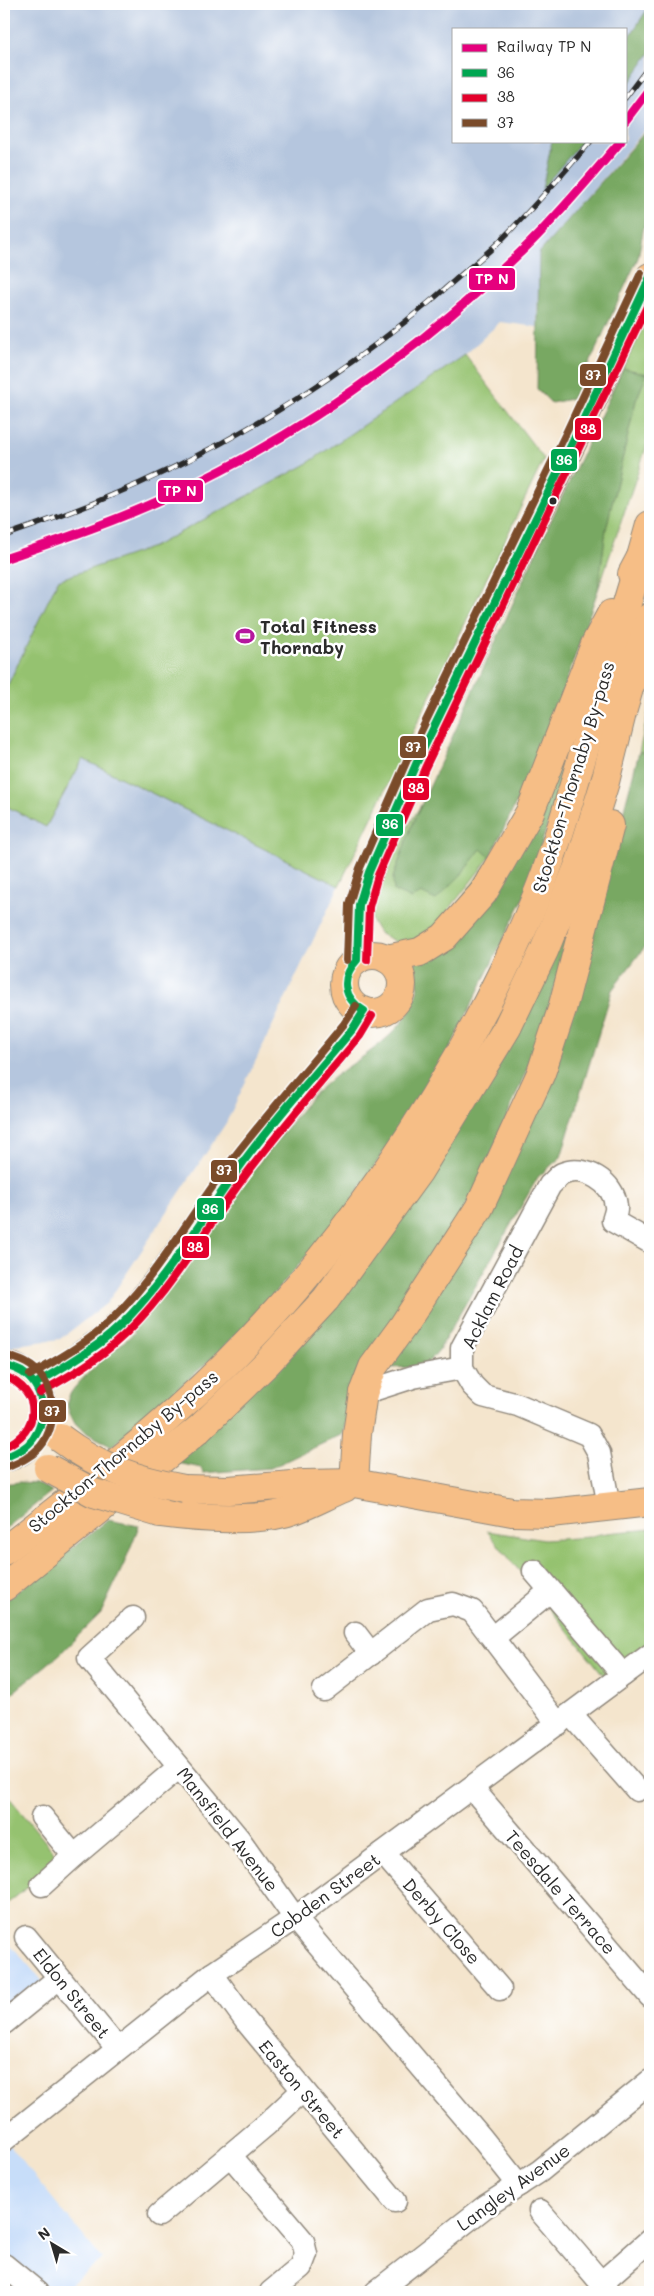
<svg xmlns="http://www.w3.org/2000/svg" width="654" height="2296" font-family="Mali,sans-serif">
  <style>
    .built { fill: #c7ddf9 }
    .industrial { fill: #b5c6de; fill-rule: evenodd }
    .green { fill: #95c270; stroke: #60764e }
    .forest { fill: #78a862; stroke: #526a46 }
    .lines { fill: none; stroke-linecap: round; stroke-linejoin: round }
    .minor-casing { stroke: #90887c; stroke-width: 25 }
    .major-casing { stroke: #90887c; stroke-width: 30 }
    .highway-casing { stroke: #90887c; stroke-width: 30 }
    .minor { stroke: #fff; stroke-width: 22 }
    .major { stroke: #f6be86; stroke-width: 28 }
    .highway { stroke: #f6be86; stroke-width: 28 }
    .rail-casing { stroke: #2b2b2b; stroke-width: 5.5 }
    .rail { stroke: #fff; stroke-width: 4; stroke-dasharray: 11; stroke-linecap: butt }
    .major-bridge-casing { stroke: #90887c; stroke-width: 30; stroke-linecap: butt }
    .major-bridge { stroke: #f6be86; stroke-width: 28 }
    .bus-1-casing { stroke: #fff; stroke-width: 11 }
    .bus-2-casing { stroke: #fff; stroke-width: 11 }
    .bus-3-casing { stroke: #fff; stroke-width: 11 }
    .bus-1 { stroke: #00a651; stroke-width: 8 }
    .bus-2 { stroke: #e4002b; stroke-width: 8 }
    .bus-3 { stroke: #7a4b2a; stroke-width: 8 }
    .rail-1-casing { stroke: #fff; stroke-width: 12 }
    .rail-1 { stroke: #e5007d; stroke-width: 9 }
    .bus-dot { fill: #2b2b2b; stroke: #fff; stroke-width: 2 }
    .labels { text-anchor: middle; dominant-baseline: central; stroke-width: 5; stroke-linejoin: round; paint-order: stroke }
    .poi-label { font-size: 18px; font-weight: bold; fill: #2b2b2b; stroke: #fff; text-anchor: start }
    .street-label { font-size: 18px; fill: #2b2b2b; stroke: #fff }
    .line-badge { stroke: #fff; stroke-width: 2 }
    .badge-label { font-size: 14px; text-anchor: middle; font-weight: bold; fill: #fff }
  </style>
  <rect width="100%" height="100%" fill="#fff"/>
  <filter id="ink" filterUnits="userSpaceOnUse"><feTurbulence type="fractalNoise" baseFrequency=".02" numOctaves="2"/><feDisplacementMap in="SourceGraphic" scale="10" xChannelSelector="R" yChannelSelector="G"/><feConvolveMatrix kernelMatrix="1 2 1 2 8 2 1 2 1" color-interpolation-filters="sRGB"/></filter>
  <filter id="wash" filterUnits="userSpaceOnUse"><feTurbulence type="fractalNoise" baseFrequency=".0096" numOctaves="4" result="noise"/><feDisplacementMap in="SourceGraphic" scale="20" xChannelSelector="R" yChannelSelector="G"/><feGaussianBlur stdDeviation="1.12" result="paint"/><feColorMatrix in="noise" values="0 0 0 0 0 0 0 0 0 0 0 0 0 0 0 0 0 1.4 0 .05"/><feComposite in="paint" operator="in"/></filter>
  <g filter="url(#wash)">
    <rect width="100%" height="100%" fill="#f4e5cd"/>
    <g class="built">
      <path d="M4,1937L44,1983L4,2014Z"/>
      <path d="M4,2139L102,2259L61,2292H4Z"/>
    </g>
    <g class="industrial">
      <path d="M4,4H650V124L539,253L537,327L500,322L465,355L305,465L153,547L58,580L4,693ZM453,29H625V141H453Z"/>
      <path d="M83,758L339,886L226,1123L107,1303L60,1339L16,1345L4,1354V805L46,827Z"/>
    </g>
    <g class="green">
      <path d="M650,312V436L598,590L606,529L636,400L647,374L623,368Z"/>
      <path d="M465,355L544,459L339,886L83,759L46,827L4,805V693L58,580L153,547L305,465Z"/>
      <path d="M650,706V753L639,752Z"/>
      <path d="M424,800L410,830L393,878L421,893L460,876L481,848L490,857L433,930L410,942H396L379,933L371,920L372,900L397,844Z"/>
      <path d="M650,1529V1646L610,1683L487,1531L544,1540L590,1537C598,1532 637,1531 650,1529Z"/>
      <path d="M4,1791L61,1861L4,1906Z"/>
    </g>
    <g class="forest">
      <path d="M650,5V53L625,89V44Z"/>
      <path d="M644,133L650,137V204L647,210L638,258L579,386L571,399L551,403L537,389L539,253Z"/>
      <path d="M552,141H582L542,189Z"/>
      <path d="M623,368L647,374L636,400L606,529L598,590L543,748L490,857L481,849L460,876L436,900L421,893L411,899L394,891L393,878L410,830L537,550Z"/>
      <path d="M639,752L650,753V940L612,990L561,1157L538,1177L439,1350L424,1367L383,1368L457,1261L617,836Z"/>
      <path d="M559,765L566,769L524,897L446,1057L345,1211L255,1316L208,1362L112,1446C101,1440 85,1434 76,1424C71,1417 66,1408 68,1399C71,1384 122,1344 135,1332L129,1326L312,1096C322,1088 331,1078 342,1071C371,1051 416,1024 418,984C418,978 415,971 414,965Z"/>
      <path d="M570,924L573,926L538,1042L484,1172L445,1244L354,1387L343,1434L271,1468L203,1473L201,1468L178,1463L337,1301L388,1237L440,1163Z"/>
      <path d="M19,1482L36,1483L52,1491L4,1530V1484Z"/>
      <path d="M108,1520L139,1526L124,1564L101,1613L60,1654L4,1700V1602Z"/>
    </g>
  </g>
  <g filter="url(#ink)">
    <g class="lines">
      <g class="minor-casing">
        <g id="minor">
          <path d="M363,1393L413,1377L462,1368"/>
          <path d="M609,1506L599,1453L589,1435L518,1405L483,1396L472,1385L462,1368V1348L550,1185C554,1182 558,1176 562,1174C584,1164 614,1182 616,1206C617,1210 614,1217 613,1221L650,1242"/>
          <path d="M534,1571L623,1675"/>
          <path d="M133,1618L89,1658L239,1839L295,1918L480,2136L519,2185"/>
          <path d="M355,1633L371,1654"/>
          <path d="M493,1638L550,1591"/>
          <path d="M324,1690L428,1609L453,1604L472,1611L558,1724"/>
          <path d="M571,1715L637,1790"/>
          <path d="M472,1788L650,1996"/>
          <path d="M42,1817L74,1856"/>
          <path d="M383,1853L500,1989"/>
          <path d="M42,1885L74,1856L179,1767"/>
          <path d="M26,1937L117,2048"/>
          <path d="M212,1974L246,2021L395,2201"/>
          <path d="M4,2023L59,1978"/>
          <path d="M4,2140L212,1974L295,1918L650,1655"/>
          <path d="M230,2155L303,2241L306,2254L301,2267L271,2292"/>
          <path d="M540,2211L609,2292"/>
          <path d="M159,2215L267,2124L303,2090"/>
          <path d="M4,2265L37,2292"/>
          <path d="M601,2283L650,2240"/>
          <path d="M376,2292L486,2206L540,2171L650,2081"/>
        </g>
      </g>
      <g class="major-casing">
        <g id="major">
          <circle cx="373" cy="984" r="29"/>
          <path d="M357,960L359,905L369,872L416,764L576,435L650,277"/>
          <path d="M4,1365C57,1376 55,1445 4,1458"/>
          <path d="M35,1384L68,1365L106,1338L134,1311L165,1272L242,1163L352,1030L364,1011"/>
          <path d="M354,1483L357,1434L363,1393"/>
          <path d="M184,1489L228,1490L305,1484L354,1483L512,1512L551,1513L650,1502"/>
          <path d="M160,1513C196,1518 260,1523 294,1510C311,1504 327,1495 344,1488"/>
        </g>
      </g>
      <g class="highway-casing">
        <g id="highway">
          <path d="M632,574L641,557L650,525"/>
          <path d="M387,959L420,952L444,937L483,893L530,812L596,642L611,614"/>
          <path d="M363,1393L373,1367L403,1326L479,1208L541,1073L562,1009L610,825"/>
          <path d="M4,1551C63,1505 123,1459 178,1409C328,1276 455,1089 533,905C555,853 570,798 586,744C604,681 622,619 641,557"/>
          <path d="M4,1587L199,1429L266,1364L326,1299L419,1171L507,1028L544,951L580,862L605,782L623,709L650,617"/>
        </g>
      </g>
      <use href="#minor" class="minor"/>
      <use href="#major" class="major"/>
      <use href="#highway" class="highway"/>
      <g class="rail-casing">
        <g id="rail">
          <path d="M625,98L650,65"/>
          <path d="M4,536C34,525 66,515 96,502C227,449 348,374 454,281C470,267 487,254 502,239C533,208 562,175 591,141"/>
        </g>
      </g>
      <use href="#rail" class="rail"/>
      <g class="major-bridge-casing">
        <g id="major-bridge">
          <path d="M60,1438C100,1468 136,1480 184,1489"/>
          <path d="M48,1468L94,1493L160,1513"/>
        </g>
      </g>
      <use href="#major-bridge" class="major-bridge"/>
      <g class="bus-1-casing">
        <g id="bus-1">
          <path d="M364,1011C343,998 340,978 357,960L359,905L369,872L416,764L576,435L650,277"/>
          <path d="M4,1365C10,1367 17,1369 22,1372C44,1387 49,1417 33,1439C26,1449 15,1453 4,1458"/>
          <path d="M35,1384C59,1370 83,1356 105,1339C157,1297 201,1219 241,1165C275,1118 315,1075 352,1030L364,1011"/>
        </g>
      </g>
      <g class="bus-2-casing">
        <g id="bus-2">
          <path d="M367,960L369,907L378,875L425,768L650,300"/>
          <path d="M4,1376C43,1391 41,1431 4,1447"/>
          <path d="M40,1393C65,1378 91,1364 113,1345C170,1296 205,1227 251,1168C286,1123 323,1080 360,1036L372,1016"/>
        </g>
      </g>
      <g class="bus-3-casing">
        <g id="bus-3">
          <path d="M347,960L349,904L360,868L407,760L567,431L641,273"/>
          <path d="M8,1356C13,1358 20,1360 26,1363C55,1378 61,1422 40,1447C31,1457 20,1462 8,1467"/>
          <path d="M30,1375C54,1362 79,1348 100,1330C156,1282 190,1213 235,1156C270,1111 308,1068 344,1024L356,1006"/>
        </g>
      </g>
      <use href="#bus-1" class="bus-1"/>
      <use href="#bus-2" class="bus-2"/>
      <use href="#bus-3" class="bus-3"/>
      <g class="rail-1-casing">
        <g id="rail-1">
          <path d="M625,121L650,88"/>
          <path d="M4,559C63,539 122,519 178,492C308,431 427,344 530,243C562,211 591,176 621,141"/>
        </g>
      </g>
      <use href="#rail-1" class="rail-1"/>
    </g>
  </g>
  <defs>
    <g id="stadium-bare" transform="scale(1.5)"><path d="M0-5a6.5 5 0 1 0 0 10a6.5 5 0 1 0 0-10ZM-3.5-1.8h7v3.6h-7Z" fill="#b5179e" stroke="#fff" stroke-width="2.5" paint-order="stroke"/></g>
  </defs>
  <g fill-rule="evenodd">
    <use href="#stadium-bare" x="245" y="636"/>
  </g>
  <circle class="bus-dot" cx="553" cy="501" r="4.5"/>
  <g class="labels">
    <g class="poi-label">
      <text x="260" y="626">Total Fitness<tspan x="260" dy="21">Thornaby</tspan></text>
    </g>
    <g class="street-label">
      <text transform="translate(573 777) rotate(-73)">Stockton-Thornaby By-pass</text>
      <text transform="translate(492 1297) rotate(-63)">Acklam Road</text>
      <text transform="translate(123 1451) rotate(-40)">Stockton-Thornaby By-pass</text>
      <text transform="translate(228 1829) rotate(52)">Mansfield Avenue</text>
      <text transform="translate(561 1892) rotate(49)">Teesdale Terrace</text>
      <text transform="translate(325 1895) rotate(-36)">Cobden Street</text>
      <text transform="translate(442 1921) rotate(49)">Derby Close</text>
      <text transform="translate(72 1993) rotate(51)">Eldon Street</text>
      <text transform="translate(302 2089) rotate(50)">Easton Street</text>
      <text transform="translate(513 2187) rotate(-36)">Langley Avenue</text>
    </g>
  </g>
  <g class="line-badge">
    <rect x="468" y="267" width="48" height="24" rx="5" fill="#e5007d"/>
    <rect x="579" y="363" width="28" height="24" rx="5" fill="#7a4b2a"/>
    <rect x="574" y="417" width="28" height="24" rx="5" fill="#e4002b"/>
    <rect x="550" y="448" width="28" height="24" rx="5" fill="#00a651"/>
    <rect x="157" y="479" width="47" height="24" rx="5" fill="#e5007d"/>
    <rect x="399" y="735" width="28" height="24" rx="5" fill="#7a4b2a"/>
    <rect x="402" y="777" width="28" height="24" rx="5" fill="#e4002b"/>
    <rect x="375" y="813" width="29" height="24" rx="5" fill="#00a651"/>
    <rect x="210" y="1159" width="28" height="24" rx="5" fill="#7a4b2a"/>
    <rect x="196" y="1197" width="29" height="24" rx="5" fill="#00a651"/>
    <rect x="181" y="1235" width="29" height="24" rx="5" fill="#e4002b"/>
    <rect x="38" y="1399" width="29" height="24" rx="5" fill="#7a4b2a"/>
  </g>
  <g class="badge-label">
    <text x="492" y="284">TP N</text>
    <text x="593" y="380">37</text>
    <text x="588" y="434">38</text>
    <text x="564" y="465">36</text>
    <text x="180" y="496">TP N</text>
    <text x="413" y="752">37</text>
    <text x="416" y="793">38</text>
    <text x="390" y="829">36</text>
    <text x="224" y="1175">37</text>
    <text x="210" y="1214">36</text>
    <text x="195" y="1252">38</text>
    <text x="52" y="1416">37</text>
  </g>
  <rect width="654" height="2296" fill="none" stroke="#fff" stroke-width="20"/>
  <rect x="452" y="28" width="175" height="115" fill="#ffffff" stroke="#aaaaaa"/>
  <rect x="462" y="44" width="25" height="8" fill="#e5007d" stroke="#aaaaaa"/>
  <text x="497" y="52" font-size="15" fill="#2b2b2b">Railway TP N</text>
  <rect x="462" y="69" width="25" height="8" fill="#00a651" stroke="#aaaaaa"/>
  <text x="497" y="78" font-size="15" fill="#2b2b2b">36</text>
  <rect x="462" y="94" width="25" height="8" fill="#e4002b" stroke="#aaaaaa"/>
  <text x="497" y="102" font-size="15" fill="#2b2b2b">38</text>
  <rect x="462" y="119" width="25" height="8" fill="#7a4b2a" stroke="#aaaaaa"/>
  <text x="497" y="128" font-size="15" fill="#2b2b2b">37</text>
  <g transform="translate(52 2244) rotate(322)" stroke="#ffffff" stroke-width="4" paint-order="stroke">
  <path d="M0-4L9 19L0 12L-9 19Z" fill="#2b2b2b"/>
  <text y="-8" font-size="14" font-weight="bold" text-anchor="middle" fill="#2b2b2b">N</text>
  </g>
</svg>
